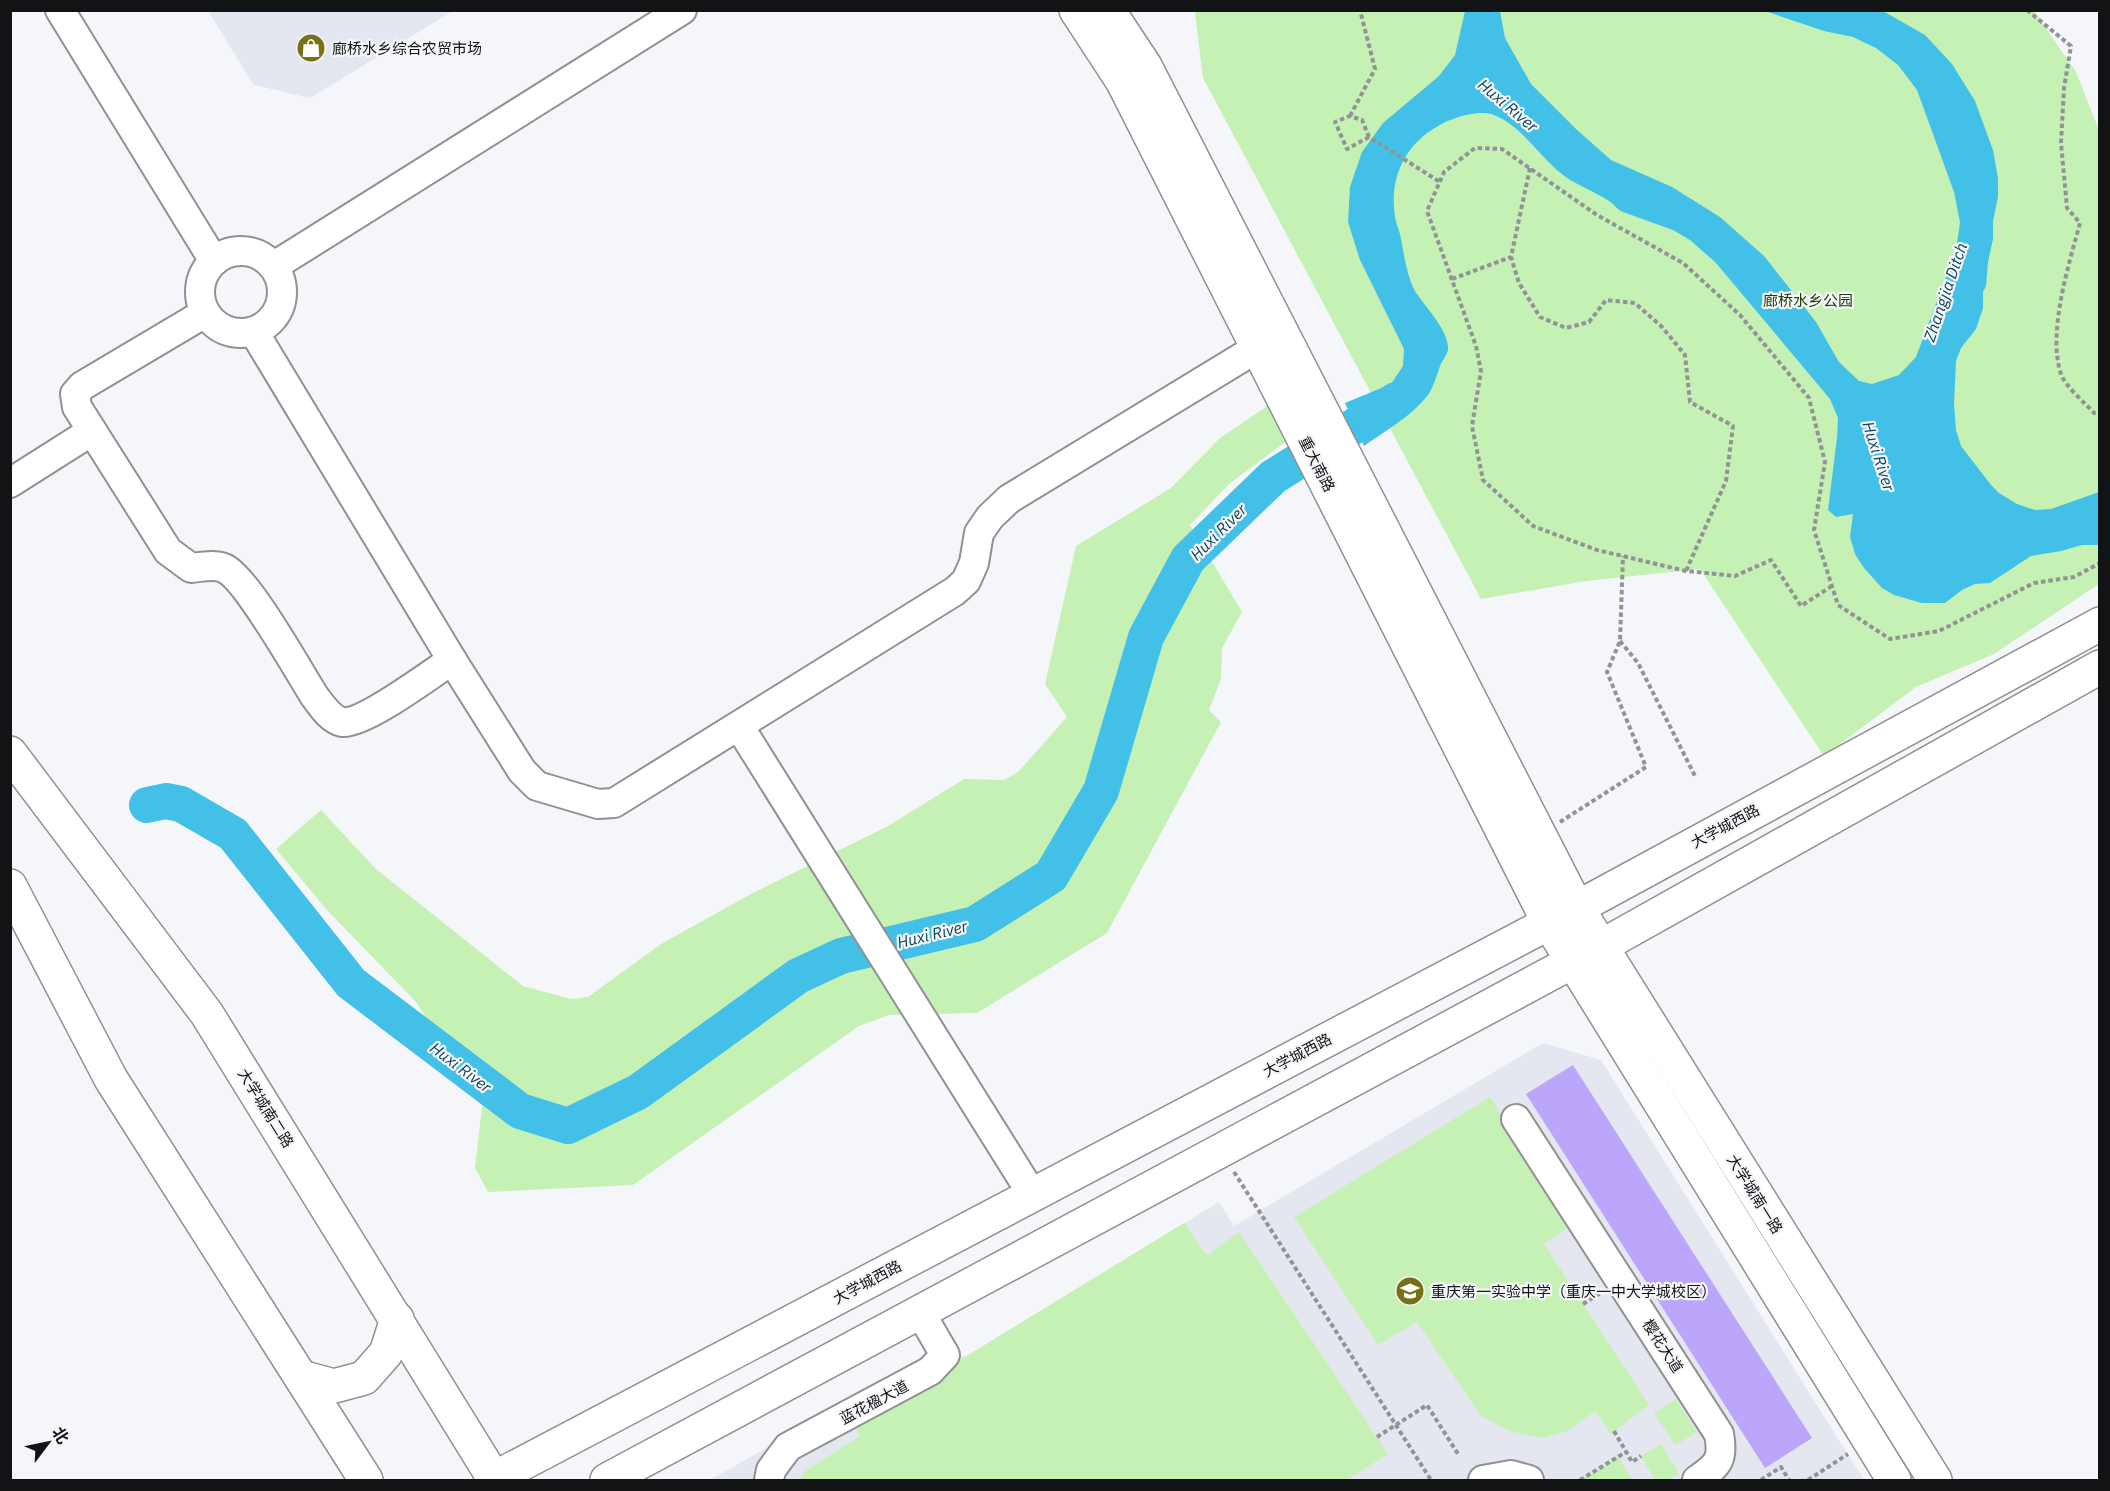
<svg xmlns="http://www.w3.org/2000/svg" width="2110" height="1491" font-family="'IBM Plex Sans','Noto Sans SC',sans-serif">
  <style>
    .built { fill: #e4e6f0 }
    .green { fill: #c6f1b5 }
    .water { fill: #42c0e7 }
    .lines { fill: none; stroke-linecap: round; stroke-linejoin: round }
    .river { stroke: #42c0e7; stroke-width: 36 }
    .building { fill: #bca6fb }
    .minor-casing { stroke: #919194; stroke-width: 32 }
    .major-casing { stroke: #919194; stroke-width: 36 }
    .highway-casing { stroke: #919194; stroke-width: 36 }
    .path { stroke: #929395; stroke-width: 4; stroke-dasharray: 4.5 3; stroke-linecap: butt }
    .minor { stroke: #fff; stroke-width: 28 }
    .major { stroke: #fff; stroke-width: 33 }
    .highway { stroke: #fff; stroke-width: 33 }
    .labels { text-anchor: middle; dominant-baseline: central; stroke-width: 4.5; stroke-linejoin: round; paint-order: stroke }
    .poi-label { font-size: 15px; fill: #121314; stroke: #f5f6f9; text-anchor: start }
    .park-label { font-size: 15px; fill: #1d4008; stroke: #f5f6f9 }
    .street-label { font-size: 15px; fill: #121314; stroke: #f5f6f9 }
    .water-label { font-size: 16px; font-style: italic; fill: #0e4455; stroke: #f5f6f9 }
  </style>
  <rect width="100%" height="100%" fill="#f5f6f9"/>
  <g class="built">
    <path d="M208,11H453L310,98L254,85Z"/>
    <path d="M1543,1043L1601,1060L1864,1480H710L927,1356H967L1219,1202L1234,1226Z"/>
  </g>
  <g class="green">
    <path d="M1198,10L2034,11L2076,72L2099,130V584L1994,654L1916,687L1824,756L1700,569L1586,581L1481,599L1203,78L1195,13Z"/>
    <path d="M1272,403L1288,440L1229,484L1190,525L1242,612L1222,648L1221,679L1209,710L1221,722L1107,933L977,1013L889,1015L859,1026L633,1185L488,1192L475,1168L482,1106L416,1002L326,909L276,849L321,810L376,869L523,986L571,999L588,997L661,944L751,894L888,826L964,779L1004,780L1018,772L1067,717L1045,684L1076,546L1171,488L1220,438Z"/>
    <path d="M1490,1097L1571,1225L1544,1244L1649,1405L1611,1434L1595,1411L1567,1431L1543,1438L1510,1431L1481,1416L1417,1322L1378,1345L1294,1217Z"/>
    <path d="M1184,1223L1207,1255L1239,1232L1388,1454L1347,1480H801L804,1472L860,1436L854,1425Z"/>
    <path d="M1676,1399L1697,1432L1675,1445L1654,1413Z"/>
    <path d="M1661,1444L1679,1474L1667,1480H1655L1641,1456Z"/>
    <path d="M1618,1457L1632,1480H1580Z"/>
  </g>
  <path class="water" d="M1465,11H1500L1505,38L1531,84L1576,129L1611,160L1672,187L1720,217L1764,256L1816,322L1839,362L1859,381L1872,384L1899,375L1916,357L1956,251L1960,222L1954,192L1917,90L1898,65L1876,48L1853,37L1824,31L1765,11H1883L1925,35L1952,64L1975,101L1993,150L1998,178V197L1993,221V239L1988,262L1986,286L1983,292V308L1976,329L1961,348L1956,361L1954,404L1956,430L1961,446L1991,485L1999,493L2017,504L2035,510L2051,509L2099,492V545H2082L2061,551L2031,556L1990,583L1975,584L1962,590L1945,603H1922L1894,595L1882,588L1864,568L1855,554L1850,537L1853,514L1836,517L1828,510L1837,438L1838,418L1830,399L1716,263L1690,240L1673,230L1623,212C1616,209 1614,204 1609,201C1592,190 1573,184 1558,171C1537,153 1520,125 1494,115C1479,109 1451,118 1438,126C1404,145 1389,179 1395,217C1396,224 1400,231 1401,239C1404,255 1407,276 1415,291C1424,306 1450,331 1448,350C1447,355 1442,361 1440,366C1437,375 1433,388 1428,395C1412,416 1385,431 1364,446L1345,403L1391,384L1403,366L1404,349L1360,260L1348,222L1350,187L1362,152L1383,123L1439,76L1455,55Z"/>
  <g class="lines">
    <path class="river" d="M147,805L166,801L181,804L233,834L351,983L520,1111L568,1126L638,1092L798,976L841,956L975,924L1051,876L1101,791L1146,637L1188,559L1273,477L1396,400"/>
  </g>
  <path class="building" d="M1573,1065L1812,1438L1765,1468L1526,1094Z"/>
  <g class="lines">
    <g class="minor-casing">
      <g id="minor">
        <path d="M60,10L214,261"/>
        <circle cx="241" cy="292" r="41"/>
        <path d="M274,266L682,10"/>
        <path d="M205,313L82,386L75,394L77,407L168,551L191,568C201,567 214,564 224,568C247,578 299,672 315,697C322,706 330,719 342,722C363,725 431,674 452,660"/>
        <path d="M254,332L452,660L522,771L537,786L598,804L614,803L955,591L966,581L974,563L979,533L990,517L1009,499L1277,336"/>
        <path d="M10,483L92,431"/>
        <path d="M739,726L1032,1194"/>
        <path d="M1516,1119L1719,1434C1724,1460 1718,1465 1697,1480"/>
        <path d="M769,1480L771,1470L788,1447L930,1371L945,1355L920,1312"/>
        <path d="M1483,1480L1511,1475L1529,1480"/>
      </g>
    </g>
    <g class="major-casing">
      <g id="major">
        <path d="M1076,10L1123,82L1549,923L1894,1480"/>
        <path d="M1108,10L1145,66L1576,906L1935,1480"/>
        <path d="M491,1480L1549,923L2100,624"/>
        <path d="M607,1480L1600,947L2100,667"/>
      </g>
    </g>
    <g class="highway-casing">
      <g id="highway">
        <path d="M10,753L207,1014L495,1480"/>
        <path d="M10,886L111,1079L366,1480"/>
        <path d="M301,1377L334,1386L364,1378L386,1353L397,1319"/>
      </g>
    </g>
    <g class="path">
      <path d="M2027,10L2071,46L2064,88L2061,143L2067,208L2080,223C2069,264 2047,333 2061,374C2064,385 2086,404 2094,413L2100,414"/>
      <path d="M1350,116L1375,69L1360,10"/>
      <path d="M1369,137L1347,149L1335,122L1350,116L1362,120L1369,137L1440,182"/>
      <path d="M1530,168L1511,257L1519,283L1540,317L1566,328L1589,322L1606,300L1635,303L1662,327L1685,355L1690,402L1733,426L1726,481L1686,571"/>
      <path d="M1452,279L1511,257"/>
      <path d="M1832,586L1801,606L1771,560L1735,576L1686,571L1597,550L1533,526L1483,480L1472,426L1481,371L1476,346L1427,211L1444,172L1475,148L1502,149L1597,215L1683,263L1740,315L1809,398L1825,462L1814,530L1838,605L1890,639L1939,631L2034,583L2074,577L2100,563"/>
      <path d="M1620,641L1638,663L1695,776"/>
      <path d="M1560,822L1646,767L1607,672L1620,641L1623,556"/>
      <path d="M1234,1172L1431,1480"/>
      <path d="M1583,1304L1602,1292"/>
      <path d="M1614,1431L1632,1462L1641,1456"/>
      <path d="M1377,1437L1427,1405L1458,1454"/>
      <path d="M1580,1480L1626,1452"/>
      <path d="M1761,1480L1781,1467L1789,1480"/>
      <path d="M1808,1480L1848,1454"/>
    </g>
    <use href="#minor" class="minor"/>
    <use href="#major" class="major"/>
    <use href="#highway" class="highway"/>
  </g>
  <defs>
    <g id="shop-disc" transform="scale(1.5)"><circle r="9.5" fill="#747215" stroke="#f5f6f9"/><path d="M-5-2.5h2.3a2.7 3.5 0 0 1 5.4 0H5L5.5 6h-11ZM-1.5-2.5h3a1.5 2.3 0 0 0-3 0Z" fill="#fff"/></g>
    <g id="school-disc" transform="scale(1.5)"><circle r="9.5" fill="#747215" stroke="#f5f6f9"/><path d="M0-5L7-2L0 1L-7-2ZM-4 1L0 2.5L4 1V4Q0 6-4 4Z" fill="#fff"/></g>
  </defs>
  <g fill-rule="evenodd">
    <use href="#shop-disc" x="311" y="48"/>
    <use href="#school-disc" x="1410" y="1291"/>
  </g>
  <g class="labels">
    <g class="poi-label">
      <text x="332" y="48">廊桥水乡综合农贸市场</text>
      <text x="1431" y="1291">重庆第一实验中学（重庆一中大学城校区）</text>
    </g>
    <g class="park-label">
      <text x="1808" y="300">廊桥水乡公园</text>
    </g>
    <g class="street-label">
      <text transform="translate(1317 464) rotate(63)">重大南路</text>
      <text transform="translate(1725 826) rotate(-28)">大学城西路</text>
      <text transform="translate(1297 1055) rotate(-28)">大学城西路</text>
      <text transform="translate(266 1108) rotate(58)">大学城南二路</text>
      <text transform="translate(1755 1194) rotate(58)">大学城南一路</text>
      <text transform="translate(867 1282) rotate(-28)">大学城西路</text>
      <text transform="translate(1663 1346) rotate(57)">樱花大道</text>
      <text transform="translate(874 1402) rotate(-28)">蓝花楹大道</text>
    </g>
    <g class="water-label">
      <text transform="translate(1508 105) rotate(40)">Huxi River</text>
      <text transform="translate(1945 292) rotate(-71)">Zhangjia Ditch</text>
      <text transform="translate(1879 456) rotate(72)">Huxi River</text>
      <text transform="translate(1218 532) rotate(-45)">Huxi River</text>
      <text transform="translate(932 934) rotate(-14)">Huxi River</text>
      <text transform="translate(461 1067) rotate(37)">Huxi River</text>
    </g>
  </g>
  <rect width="2110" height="1491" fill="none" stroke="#121314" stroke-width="24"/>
  <g transform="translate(48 1443) rotate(58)" stroke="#f5f6f9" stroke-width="4.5" paint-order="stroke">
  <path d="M0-4.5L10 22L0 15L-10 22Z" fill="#121314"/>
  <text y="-9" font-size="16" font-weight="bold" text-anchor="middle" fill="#121314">北</text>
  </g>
</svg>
